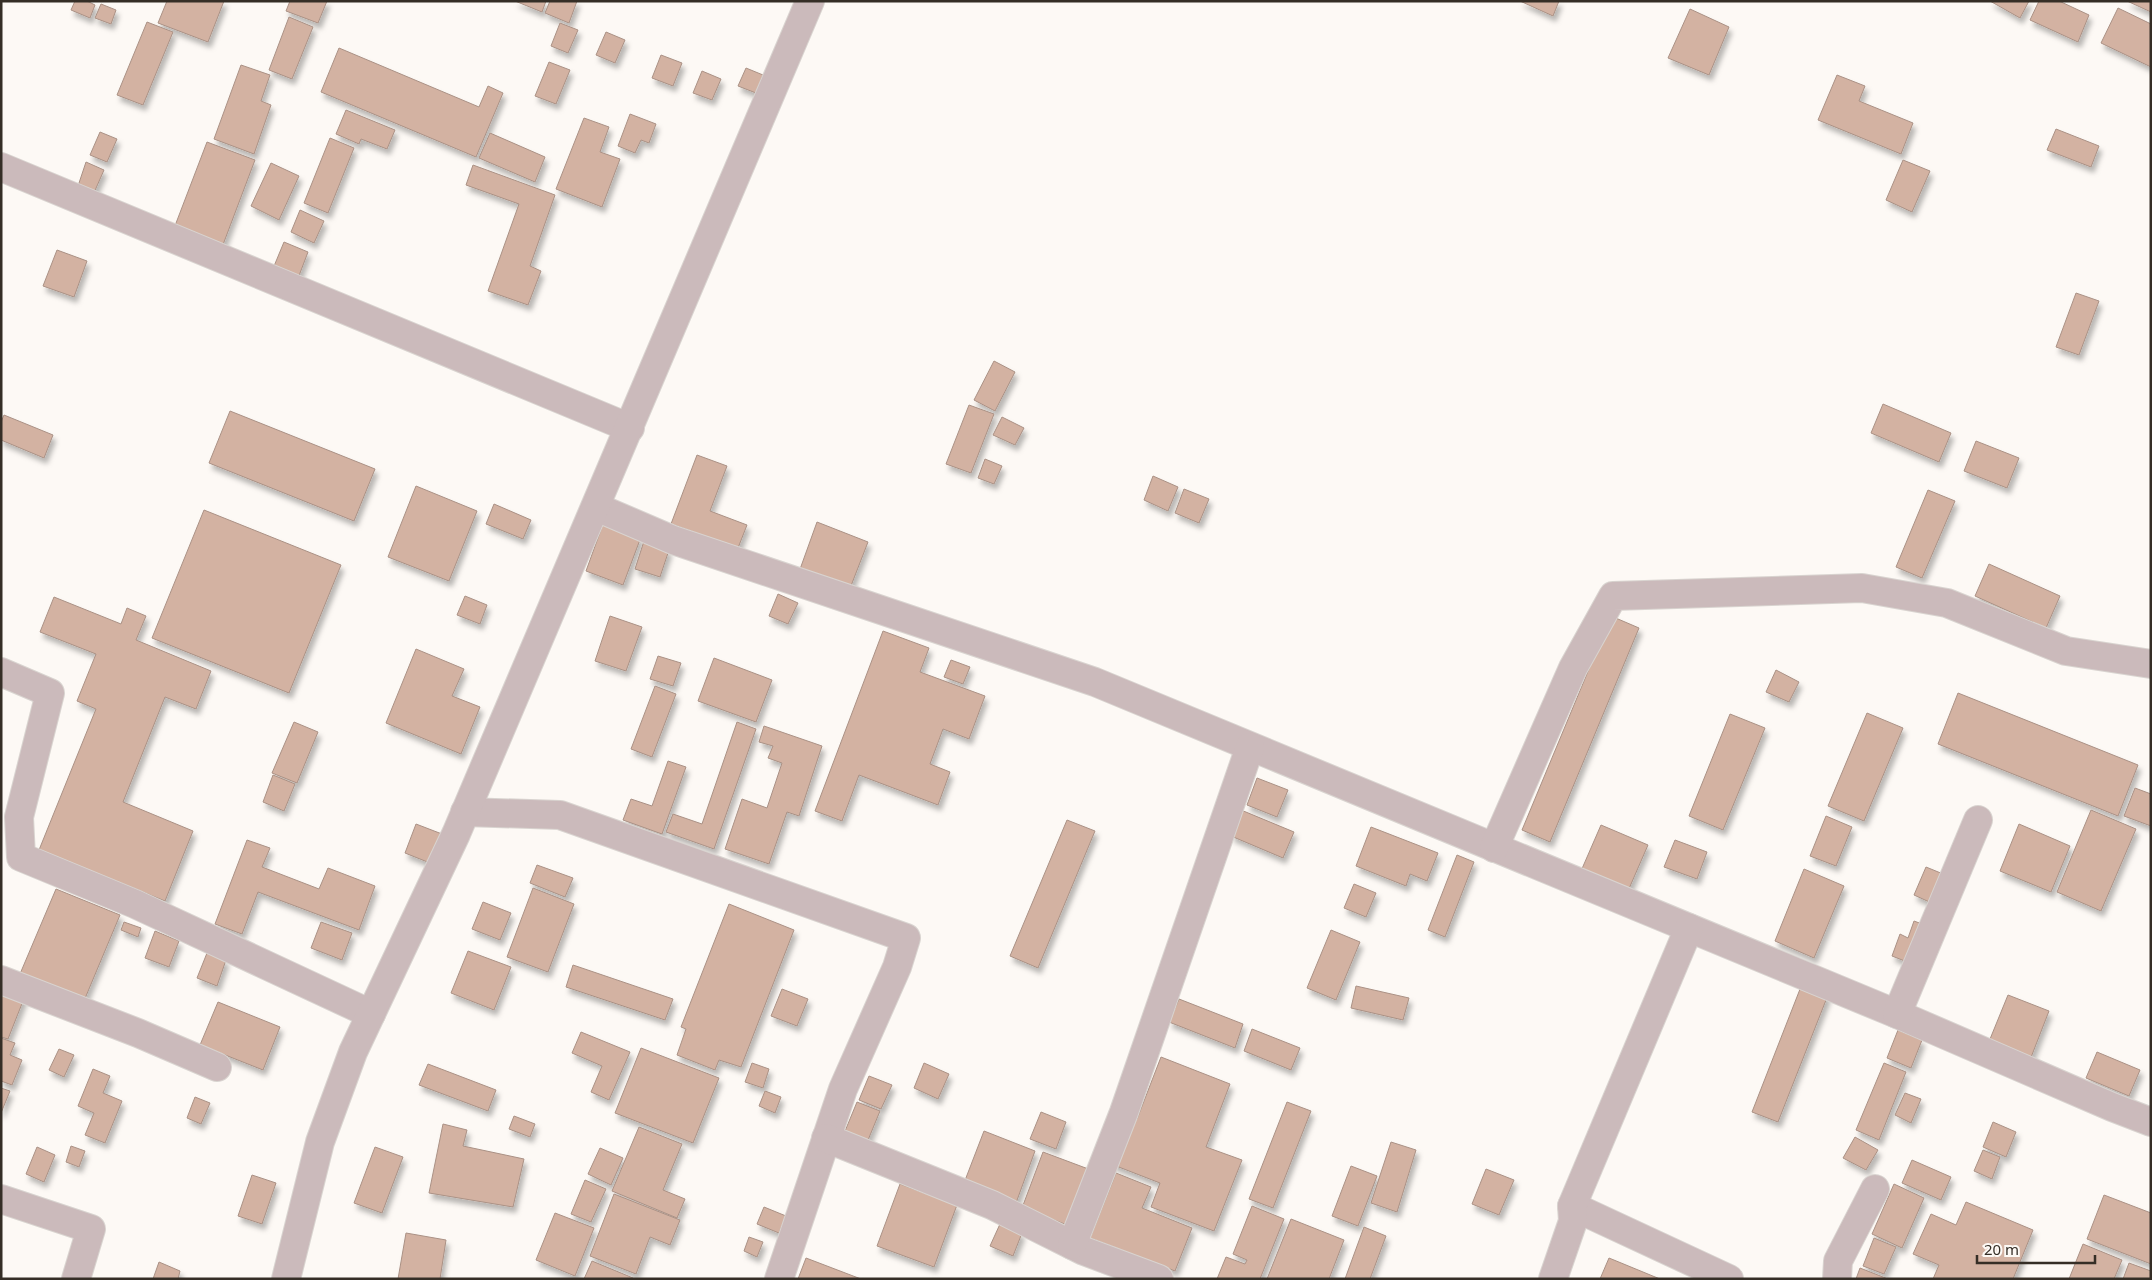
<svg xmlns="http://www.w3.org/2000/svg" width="2152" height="1280" font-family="'Noto Sans',sans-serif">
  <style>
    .building { fill: #d3b2a2; stroke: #aa9185; filter: url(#shadow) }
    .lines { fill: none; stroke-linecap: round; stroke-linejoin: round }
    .minor-casing { stroke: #d9d4d0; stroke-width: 30 }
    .minor { stroke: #cbbabb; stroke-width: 28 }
  </style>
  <defs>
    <filter id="shadow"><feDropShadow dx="3" dy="5.5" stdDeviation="2.5" flood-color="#0004"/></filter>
  </defs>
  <rect width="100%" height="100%" fill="#fdf9f5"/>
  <g class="building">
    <path d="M75,1H87L95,5L90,18L71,10Z"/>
    <path d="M167,1H224L208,42L158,23Z"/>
    <path d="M290,1H327L318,23L286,11Z"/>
    <path d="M515,1H546L542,12Z"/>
    <path d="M550,1H577L569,23L545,13Z"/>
    <path d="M1520,1H1559L1553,16Z"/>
    <path d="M1990,1H2029L2020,18Z"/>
    <path d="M2039,1H2059L2089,15L2078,42L2030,20Z"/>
    <path d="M2127,1H2151V12Z"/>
    <path d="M101,4L116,10L111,24L95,18Z"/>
    <path d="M2118,8L2151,24V67L2101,43Z"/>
    <path d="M1690,9L1729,27L1709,75L1668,58Z"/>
    <path d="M289,17L313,27L292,79L269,70Z"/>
    <path d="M147,22L173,32L143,105L117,95Z"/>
    <path d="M560,23L578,30L568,53L551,46Z"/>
    <path d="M606,32L625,40L615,63L596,55Z"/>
    <path d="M339,48L479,107L488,86L503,93L476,157L321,92Z"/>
    <path d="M661,55L682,63L673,86L652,78Z"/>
    <path d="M549,62L570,70L556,104L535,96Z"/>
    <path d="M241,65L270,75L261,101L271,105L254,154L214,139Z"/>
    <path d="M746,68L763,75L756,93L738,86Z"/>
    <path d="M702,71L721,79L712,100L693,93Z"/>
    <path d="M1837,75L1865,86L1859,101L1913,123L1901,154L1818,120Z"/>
    <path d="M346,110L395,130L387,149L361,139L359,144L336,134Z"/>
    <path d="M630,114L656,124L649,143L641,140L635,153L618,146Z"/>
    <path d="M584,118L609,127L600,152L620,159L602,207L556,189Z"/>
    <path d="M2056,129L2099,146L2091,167L2047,150Z"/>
    <path d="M100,132L117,139L107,162L90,155Z"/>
    <path d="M490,133L545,157L535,182L479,158Z"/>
    <path d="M330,138L354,148L328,213L304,203Z"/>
    <path d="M207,142L255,160L221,250L173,231Z"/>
    <path d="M1903,160L1930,171L1912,212L1886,200Z"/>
    <path d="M86,162L104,170L93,195L77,189Z"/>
    <path d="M271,163L299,176L279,220L251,206Z"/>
    <path d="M473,165L555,195L530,266L541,271L528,305L488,291L519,204L466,185Z"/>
    <path d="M300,210L324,221L314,243L291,232Z"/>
    <path d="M284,242L308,252L297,281L272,271Z"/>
    <path d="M57,250L87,261L74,297L43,286Z"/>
    <path d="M2076,293L2099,301L2079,355L2056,347Z"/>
    <path d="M994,361L1015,372L995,411L974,400Z"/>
    <path d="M1883,404L1951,433L1939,462L1871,433Z"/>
    <path d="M969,405L994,414L971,473L946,464Z"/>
    <path d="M230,411L375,469L354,521L209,463Z"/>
    <path d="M4,415L53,435L44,458L1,440V422Z"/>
    <path d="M1002,417L1024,428L1015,445L993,435Z"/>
    <path d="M1976,441L2019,458L2007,488L1964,471Z"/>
    <path d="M697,455L727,466L710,511L747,525L738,548L671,524Z"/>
    <path d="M985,459L1002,466L994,484L978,478Z"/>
    <path d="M1153,476L1178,487L1168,511L1144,500Z"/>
    <path d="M416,486L477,511L449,581L388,557Z"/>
    <path d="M1184,489L1209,499L1199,523L1175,513Z"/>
    <path d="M1928,490L1955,501L1922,578L1896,567Z"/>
    <path d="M494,504L531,520L523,539L486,524Z"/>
    <path d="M204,510L341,565L289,693L152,638Z"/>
    <path d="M817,522L868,542L849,591L799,572Z"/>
    <path d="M603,524L641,537L623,585L586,571Z"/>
    <path d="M644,541L669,550L660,577L635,569Z"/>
    <path d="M1989,564L2060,596L2046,628L1975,596Z"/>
    <path d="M778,594L798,603L788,624L769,616Z"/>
    <path d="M465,596L487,605L480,624L457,615Z"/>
    <path d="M54,597L121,624L127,608L146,616L136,640L211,671L196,709L165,697L123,802L193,831L165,901L39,850L96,709L77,701L96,654L40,632Z"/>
    <path d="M610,616L642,627L626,671L595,661Z"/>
    <path d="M1611,616L1639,628L1550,842L1522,830Z"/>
    <path d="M883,631L929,648L920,672L985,696L969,739L943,729L930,764L950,772L938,805L859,775L842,821L815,811Z"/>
    <path d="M416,649L464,669L452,696L480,707L461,754L386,723Z"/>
    <path d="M658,656L681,663L673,686L650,679Z"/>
    <path d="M714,658L772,680L756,722L698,701Z"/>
    <path d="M951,660L970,667L963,684L944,677Z"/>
    <path d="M1776,670L1799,682L1789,702L1766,692Z"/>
    <path d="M655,686L676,694L652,757L631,749Z"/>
    <path d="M1958,693L2138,765L2118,816L1938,744Z"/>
    <path d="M1867,713L1903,728L1864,821L1828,806Z"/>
    <path d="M1730,714L1765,728L1723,830L1689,816Z"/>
    <path d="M294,722L318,732L297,783L272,773Z"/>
    <path d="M737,722L756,729L714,849L666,832L673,814L702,824Z"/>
    <path d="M764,726L822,746L799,816L787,812L769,864L725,849L742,799L767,808L782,763L768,758L773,746L759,742Z"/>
    <path d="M668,761L686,767L662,834L623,820L631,799L652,806Z"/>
    <path d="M273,775L295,784L284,811L263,802Z"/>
    <path d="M1257,778L1288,790L1277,817L1247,805Z"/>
    <path d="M2135,788L2151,794V826L2124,816Z"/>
    <path d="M1241,810L1294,832L1283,858L1231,836Z"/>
    <path d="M2091,810L2136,829L2101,911L2057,892Z"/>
    <path d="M1826,816L1852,827L1836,866L1810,856Z"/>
    <path d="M1067,820L1095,831L1038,968L1010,956Z"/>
    <path d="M416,824L442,834L430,863L405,853Z"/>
    <path d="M2019,824L2070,846L2051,892L2000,871Z"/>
    <path d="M1601,825L1648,845L1628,891L1581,871Z"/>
    <path d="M1371,827L1438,853L1427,881L1410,874L1406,886L1356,866Z"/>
    <path d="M247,840L270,848L262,867L319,889L328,868L375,886L359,930L258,892L242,934L215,924Z"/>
    <path d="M1675,840L1707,852L1697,879L1664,867Z"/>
    <path d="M1457,855L1474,862L1445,937L1428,930Z"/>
    <path d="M537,865L573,878L565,897L530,883Z"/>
    <path d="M1926,867L1948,876L1936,905L1914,895Z"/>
    <path d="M1804,869L1844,886L1814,958L1775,941Z"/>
    <path d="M1354,884L1376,893L1366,917L1344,908Z"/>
    <path d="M533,888L574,904L548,972L507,957Z"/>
    <path d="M56,889L120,915L81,1008L17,981Z"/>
    <path d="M483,902L511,913L500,940L472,929Z"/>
    <path d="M729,904L794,930L741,1067L719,1060L715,1070L677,1055L686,1029L681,1027Z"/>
    <path d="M1914,921L1930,927L1915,965L1892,956L1900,934L1908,938Z"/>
    <path d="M124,922L141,928L138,937L121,930Z"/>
    <path d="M321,922L352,933L342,960L311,948Z"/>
    <path d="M1331,930L1360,942L1336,1000L1307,988Z"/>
    <path d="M155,931L179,941L169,967L145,958Z"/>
    <path d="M468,951L511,967L494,1010L451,993Z"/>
    <path d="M207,953L226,960L217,986L197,978Z"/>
    <path d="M573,965L673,999L665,1020L566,987Z"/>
    <path d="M1802,984L1828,995L1778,1122L1752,1112Z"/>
    <path d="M1356,986L1409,998L1403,1020L1351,1008Z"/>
    <path d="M1,987L25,996L8,1039L1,1037Z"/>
    <path d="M782,989L808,999L797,1026L771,1016Z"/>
    <path d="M2008,995L2049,1011L2030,1060L1988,1044Z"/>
    <path d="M1179,999L1243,1024L1235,1048L1169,1022Z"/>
    <path d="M218,1002L280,1027L263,1070L200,1045Z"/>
    <path d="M1252,1029L1300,1048L1291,1070L1244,1051Z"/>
    <path d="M1898,1030L1922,1040L1911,1068L1887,1058Z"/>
    <path d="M581,1032L630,1052L609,1100L591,1092L602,1066L572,1053Z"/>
    <path d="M1,1038L15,1043L10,1055L22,1060L12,1085L1,1081Z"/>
    <path d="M641,1048L719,1078L693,1143L615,1113Z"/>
    <path d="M59,1049L74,1055L64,1077L49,1070Z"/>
    <path d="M2097,1052L2140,1070L2129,1096L2086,1078Z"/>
    <path d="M1161,1057L1230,1084L1206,1147L1242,1160L1214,1231L1151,1207L1160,1183L1111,1164L1130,1117L1137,1119Z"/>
    <path d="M752,1063L769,1069L763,1088L745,1082Z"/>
    <path d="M924,1063L949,1074L938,1099L914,1088Z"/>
    <path d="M1884,1063L1906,1072L1879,1140L1856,1130Z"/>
    <path d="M428,1064L496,1090L488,1111L419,1085Z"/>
    <path d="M93,1069L110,1076L103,1093L122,1101L105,1143L85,1135L94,1113L78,1106Z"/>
    <path d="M869,1076L892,1085L881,1109L859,1100Z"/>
    <path d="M1,1088L10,1091L1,1113Z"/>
    <path d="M765,1091L781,1097L775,1113L759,1106Z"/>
    <path d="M1905,1093L1921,1099L1911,1123L1895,1115Z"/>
    <path d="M195,1097L210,1103L201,1124L187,1118Z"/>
    <path d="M857,1102L880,1111L866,1145L843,1136Z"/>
    <path d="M1287,1102L1311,1111L1273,1208L1249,1199Z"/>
    <path d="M1041,1112L1066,1122L1056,1149L1030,1139Z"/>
    <path d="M514,1116L535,1124L530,1137L509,1129Z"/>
    <path d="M1993,1122L2016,1132L2006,1157L1983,1147Z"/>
    <path d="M443,1124L467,1130L463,1146L524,1159L513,1207L429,1193Z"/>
    <path d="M639,1127L682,1144L663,1190L685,1199L677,1218L612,1191Z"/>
    <path d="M984,1131L1035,1151L1016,1203L964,1183Z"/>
    <path d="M1855,1137L1878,1150L1866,1170L1843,1158Z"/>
    <path d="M1391,1142L1416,1150L1397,1212L1371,1203Z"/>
    <path d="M71,1146L85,1151L79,1167L66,1162Z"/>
    <path d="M37,1147L55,1155L44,1182L26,1174Z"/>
    <path d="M375,1147L403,1157L382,1213L354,1203Z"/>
    <path d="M600,1148L623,1158L611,1185L588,1174Z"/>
    <path d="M1983,1150L2000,1157L1992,1179L1974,1171Z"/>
    <path d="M1043,1152L1091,1170L1070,1226L1022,1208Z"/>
    <path d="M1912,1160L1951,1177L1941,1200L1902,1183Z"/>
    <path d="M1351,1166L1377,1176L1358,1226L1332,1216Z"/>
    <path d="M1486,1169L1514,1180L1499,1215L1472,1204Z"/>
    <path d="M1116,1173L1151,1187L1142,1208L1192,1228L1175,1271L1090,1238Z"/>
    <path d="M252,1175L276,1183L262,1224L238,1216Z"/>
    <path d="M585,1180L606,1189L591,1222L571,1214Z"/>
    <path d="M900,1184L957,1205L934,1267L877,1246Z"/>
    <path d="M1894,1184L1924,1198L1902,1248L1872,1234Z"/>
    <path d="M614,1194L680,1220L670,1245L650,1237L636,1274L590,1256Z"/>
    <path d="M2104,1195L2151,1213V1264L2087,1239Z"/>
    <path d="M1966,1202L2033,1230L2013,1279H1933L1939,1265L1913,1254L1931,1214L1956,1225Z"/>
    <path d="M1252,1206L1284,1219L1260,1279H1217L1226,1257L1245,1264L1247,1260L1233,1254Z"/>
    <path d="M764,1207L786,1216L779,1233L757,1224Z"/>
    <path d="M555,1213L594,1228L575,1276L536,1260Z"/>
    <path d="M1291,1219L1344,1240L1329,1279H1267Z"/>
    <path d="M1000,1224L1022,1233L1013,1256L990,1246Z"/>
    <path d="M1364,1227L1386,1236L1370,1279H1345Z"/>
    <path d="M406,1233L446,1240L440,1279H398Z"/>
    <path d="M749,1237L763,1242L757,1257L744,1251Z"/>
    <path d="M1874,1238L1896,1247L1884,1274L1863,1266Z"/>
    <path d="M2083,1244L2122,1260L2114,1279H2069Z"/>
    <path d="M806,1258L861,1279H798Z"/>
    <path d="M1609,1258L1660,1279H1600Z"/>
    <path d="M592,1261L633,1278V1279H584Z"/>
    <path d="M159,1262L180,1271L178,1279H153Z"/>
    <path d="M2129,1263L2151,1271V1279H2123Z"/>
    <path d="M1860,1268L1888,1279H1856Z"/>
  </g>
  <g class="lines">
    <g class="minor-casing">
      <g id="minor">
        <path d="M1,167L630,428"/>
        <path d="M596,507L673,540L1095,682L1897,1014L2112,1107L2151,1122"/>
        <path d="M1,672L50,693L19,817L21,857L135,904L371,1014"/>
        <path d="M465,812L560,815L906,938L897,967L843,1089L779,1279"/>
        <path d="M1494,848L1573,668L1613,596L1862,588L1947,603L2066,651L2151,664"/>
        <path d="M1,980L138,1033L217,1067"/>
        <path d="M1897,1014L1978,820"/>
        <path d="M826,1138L992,1205L1084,1251L1159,1279"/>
        <path d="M1,1199L91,1229L76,1279"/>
        <path d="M1572,1206L1729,1279"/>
        <path d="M1072,1245L1124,1112L1250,747"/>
        <path d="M286,1279L320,1142L353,1052L456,834L810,1"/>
        <path d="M1553,1279L1573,1221L1572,1206L1689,928"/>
        <path d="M1837,1279L1838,1261L1875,1189"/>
      </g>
    </g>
    <use href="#minor" class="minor"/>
  </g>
  <rect width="2152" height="1280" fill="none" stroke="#352e26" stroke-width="5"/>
  <path d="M1977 1255v8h118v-8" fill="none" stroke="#352e26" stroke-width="2.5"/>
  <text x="1984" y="1255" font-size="15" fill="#352e26" stroke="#fdf9f5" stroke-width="4" paint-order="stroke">20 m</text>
</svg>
